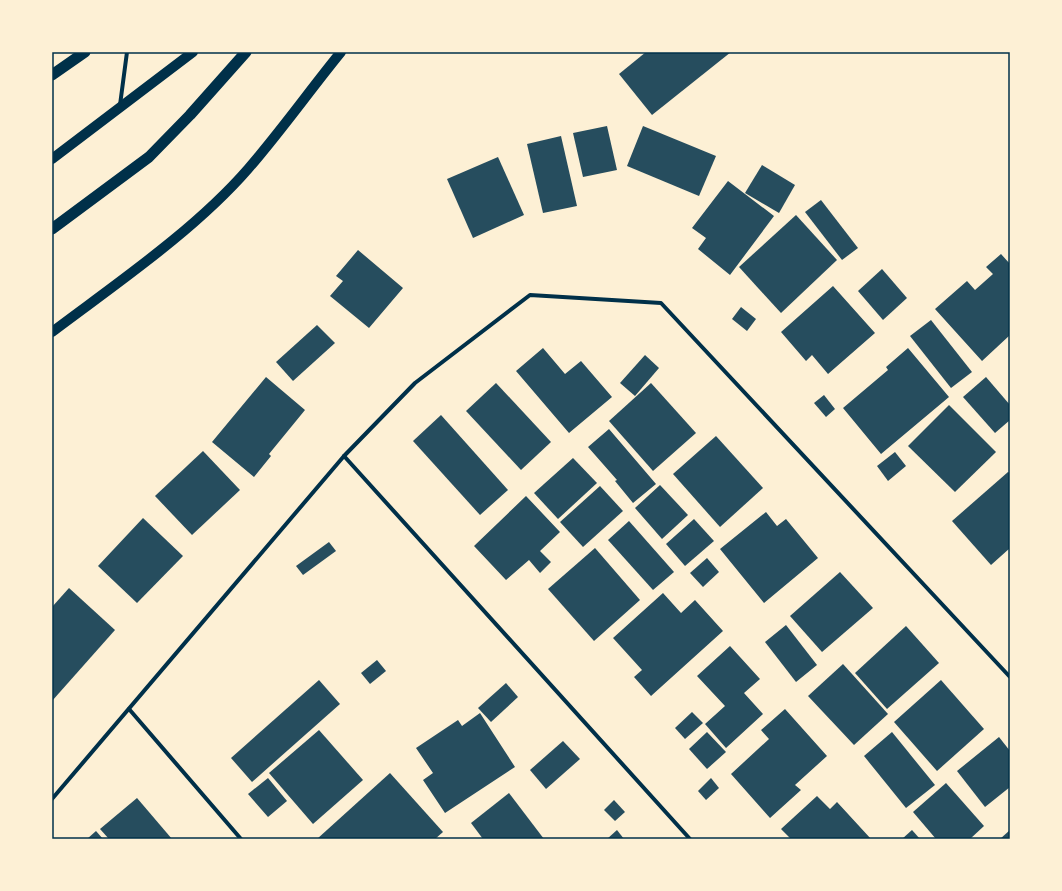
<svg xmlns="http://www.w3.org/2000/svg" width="1062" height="891" font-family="Helvetica,sans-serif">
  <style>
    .building { fill: #264d5e }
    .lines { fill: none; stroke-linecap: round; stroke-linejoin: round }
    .minor { stroke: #003049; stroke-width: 4 }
    .primary { stroke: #003049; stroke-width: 10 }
    .trunk { stroke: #003049; stroke-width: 11 }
    .neatline { fill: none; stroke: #003049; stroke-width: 1.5 }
  </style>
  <rect width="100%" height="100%" fill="#fdf0d5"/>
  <g class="building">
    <path d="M646,52H731L652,115L619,74Z"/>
    <path d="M607,126L617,170L583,177L573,133Z"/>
    <path d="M643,126L716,156L699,196L627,166Z"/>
    <path d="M561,136L577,206L543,213L527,144Z"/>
    <path d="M498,157L524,215L473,238L447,179Z"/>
    <path d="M762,165L795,185L779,213L745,193Z"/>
    <path d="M728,181L774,216L730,275L698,249L706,238L692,228Z"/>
    <path d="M821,200L858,248L842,260L805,212Z"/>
    <path d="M796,215L837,260L781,313L739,267Z"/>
    <path d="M358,250L403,288L369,328L330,296L343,281L336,276Z"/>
    <path d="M1001,254L1010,264V335L982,361L935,309L967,281L975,290L993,274L986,267Z"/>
    <path d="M882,269L907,298L883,320L858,291Z"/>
    <path d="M833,286L875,333L828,374L812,355L806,361L781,332Z"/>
    <path d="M741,307L756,319L747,331L732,319Z"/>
    <path d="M931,320L972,372L951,388L910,336Z"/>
    <path d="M317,325L335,343L293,381L276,362Z"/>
    <path d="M543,348L565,374L581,361L612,397L569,433L516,371Z"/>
    <path d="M908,348L949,397L881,454L843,408L888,370L886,367Z"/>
    <path d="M645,355L659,368L635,396L620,383Z"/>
    <path d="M266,377L305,410L269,454L271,456L254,477L212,442Z"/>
    <path d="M986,377L1010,405V420L995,433L963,397Z"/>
    <path d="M496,383L551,442L521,470L466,411Z"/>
    <path d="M651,383L696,433L653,471L609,421Z"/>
    <path d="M824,395L835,409L826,417L814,403Z"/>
    <path d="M949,405L996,452L955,492L908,446Z"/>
    <path d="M441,415L508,490L480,515L413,441Z"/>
    <path d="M609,429L656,484L633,503L615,481L617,480L588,447Z"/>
    <path d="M716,436L763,488L720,527L673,474Z"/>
    <path d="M203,451L240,490L192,535L155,496Z"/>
    <path d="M895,452L906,466L888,481L877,466Z"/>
    <path d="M573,458L597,483L558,519L534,493Z"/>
    <path d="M1008,472L1010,473V548L991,565L952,521Z"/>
    <path d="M660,485L688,515L662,539L635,508Z"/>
    <path d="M600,486L623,511L583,547L560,522Z"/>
    <path d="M526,496L560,532L540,551L551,562L540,573L529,560L506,580L474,546Z"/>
    <path d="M766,512L777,526L786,519L818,558L764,603L720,549Z"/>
    <path d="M143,518L183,556L137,603L98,566Z"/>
    <path d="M694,519L714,541L685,566L666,544Z"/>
    <path d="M629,521L674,572L653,590L608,540Z"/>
    <path d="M329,542L336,551L303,575L296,566Z"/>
    <path d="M595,548L640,600L594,641L548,589Z"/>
    <path d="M707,558L719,572L703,587L690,573Z"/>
    <path d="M840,572L873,608L822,652L790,616Z"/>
    <path d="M69,588L115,630L52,701V607Z"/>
    <path d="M663,593L681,613L695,600L723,631L651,696L634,677L642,670L613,638Z"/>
    <path d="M786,625L817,665L796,682L765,642Z"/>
    <path d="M906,626L939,663L887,709L855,673Z"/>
    <path d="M730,646L760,679L744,693L763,714L726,748L705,724L725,706L697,676Z"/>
    <path d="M377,660L386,671L370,684L361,673Z"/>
    <path d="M843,664L888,714L854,745L808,696Z"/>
    <path d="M319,680L340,704L252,782L231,758Z"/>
    <path d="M941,680L984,729L937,771L894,722Z"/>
    <path d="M506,683L518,697L491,722L478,708Z"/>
    <path d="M785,709L827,756L795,785L801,790L770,818L731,774L769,739L761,730Z"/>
    <path d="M692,712L703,723L685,739L675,728Z"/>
    <path d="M480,713L515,767L445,813L423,780L433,773L416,748L458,720L462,726Z"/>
    <path d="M319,730L363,780L313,824L269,773Z"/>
    <path d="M707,732L726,752L707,769L689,749Z"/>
    <path d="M892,732L935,785L906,808L864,756Z"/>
    <path d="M999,737L1010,751V787L985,807L957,771Z"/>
    <path d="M563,741L580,759L546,789L530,770Z"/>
    <path d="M390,773L443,832L435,839H317Z"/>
    <path d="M268,778L287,801L268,817L248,794Z"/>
    <path d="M711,778L719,788L706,800L698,791Z"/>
    <path d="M946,783L984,826L970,839H936L913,812Z"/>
    <path d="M509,793L544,839H483L471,823Z"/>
    <path d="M817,796L830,809L837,802L871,839H791L781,829Z"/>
    <path d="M137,798L172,839H109L100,829Z"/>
    <path d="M614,800L625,812L615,821L604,810Z"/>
    <path d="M617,830L624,839H607Z"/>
    <path d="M912,830L920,839H902Z"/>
    <path d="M1010,830V839H1000Z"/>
    <path d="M96,831L103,839H87Z"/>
  </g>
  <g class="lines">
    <g class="minor">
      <path d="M120,105L127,52"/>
      <path d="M344,456L690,839"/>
      <path d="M129,709L241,839"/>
      <path d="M52,799L344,456L415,383L530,295L661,303L1010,677"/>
    </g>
    <g class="primary">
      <path d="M52,159L193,52"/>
      <path d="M52,332C117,283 195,230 248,169C281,131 310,90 341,52"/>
    </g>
    <g class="trunk">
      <path d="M52,75L85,52"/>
      <path d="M52,229L149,157L190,115L246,52"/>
    </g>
  </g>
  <rect width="1062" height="891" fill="none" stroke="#fdf0d5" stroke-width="106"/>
  <rect x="53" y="53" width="956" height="785" class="neatline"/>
</svg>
